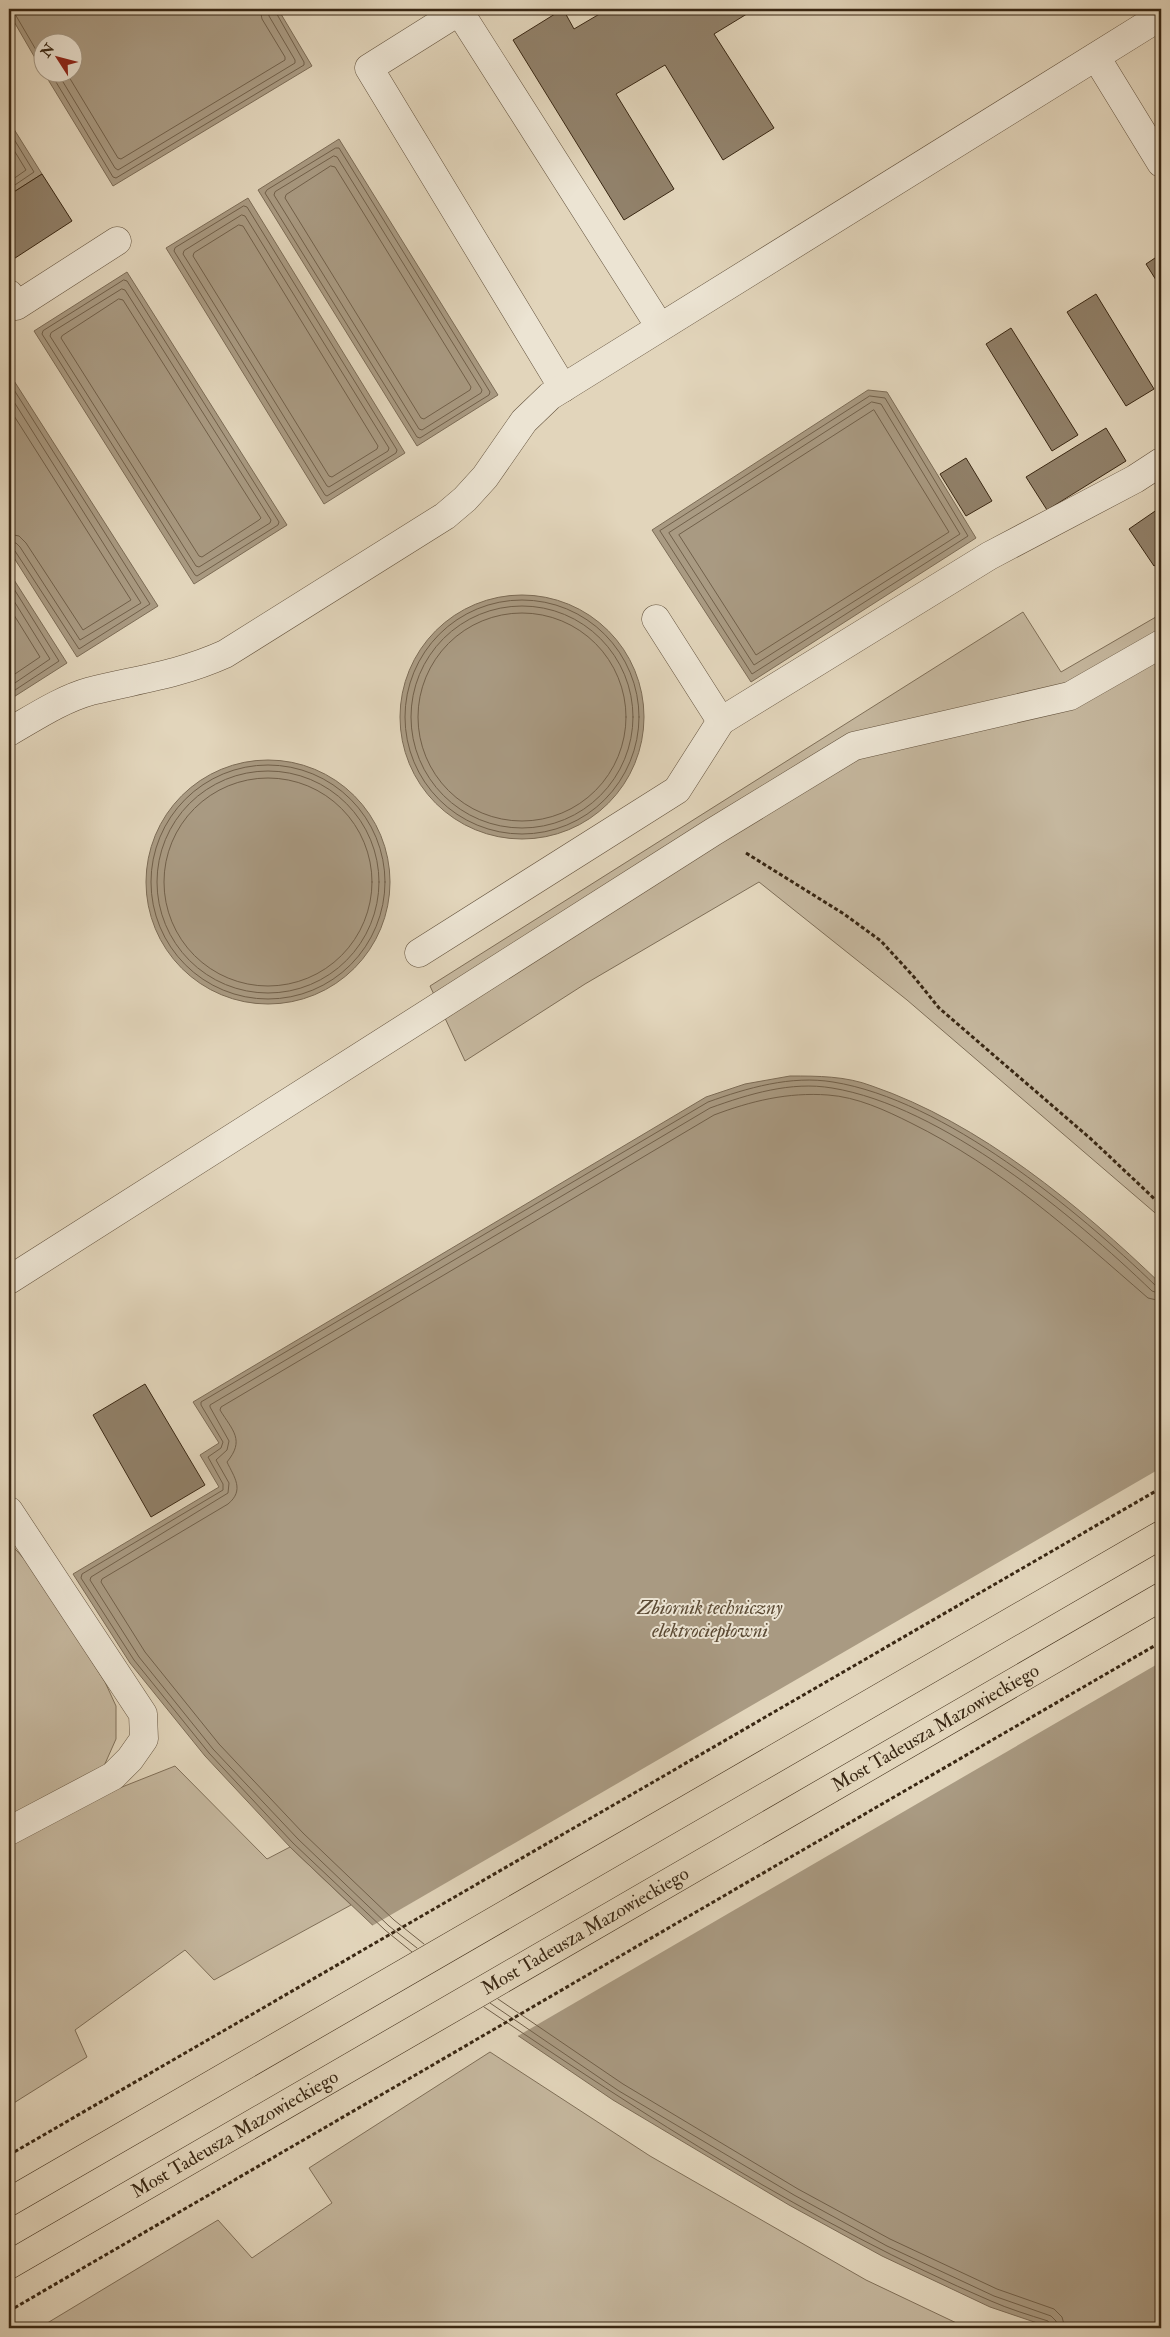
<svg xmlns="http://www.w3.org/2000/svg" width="1170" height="2337" font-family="'IM FELL Double Pica',serif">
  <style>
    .green { fill: #c5b79e; stroke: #7f6f58 }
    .water { fill: #a99a82; stroke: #7c6c56 }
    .pier { fill: #e2d5bb }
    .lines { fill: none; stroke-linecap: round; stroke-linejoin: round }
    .shore { stroke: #71604a; stroke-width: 1 }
    .building { fill: #91816a; stroke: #392713 }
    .minor-casing { stroke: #63523d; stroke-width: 29 }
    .major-casing { stroke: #392713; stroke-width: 29 }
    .path { stroke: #392713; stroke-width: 3; stroke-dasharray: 4 2.5; stroke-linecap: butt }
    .minor { stroke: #ece4d3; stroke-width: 28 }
    .major { stroke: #e2d5bb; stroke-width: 28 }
    .labels { text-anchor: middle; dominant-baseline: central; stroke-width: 4; stroke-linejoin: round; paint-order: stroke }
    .street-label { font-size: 19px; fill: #392713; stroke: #ece4d3 }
    .water-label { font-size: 20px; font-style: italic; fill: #5b4a34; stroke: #ece4d3 }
  </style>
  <rect width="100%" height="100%" fill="#e2d5bb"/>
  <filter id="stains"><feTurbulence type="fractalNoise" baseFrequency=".004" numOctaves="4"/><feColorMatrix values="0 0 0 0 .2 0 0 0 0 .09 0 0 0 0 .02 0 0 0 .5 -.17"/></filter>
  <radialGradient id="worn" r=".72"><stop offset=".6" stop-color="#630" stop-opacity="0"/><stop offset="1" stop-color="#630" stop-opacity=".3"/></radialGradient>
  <g class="green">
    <path d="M1023,612L1061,672L1161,614V1218L907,1000L759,882L585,984L465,1061L430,986Z"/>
    <path d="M9,1542L33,1569L105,1682L116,1706V1739L104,1766L122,1787L175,1766L267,1859L290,1847L351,1905L214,1980L185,1950L75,2030L87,2057L9,2106Z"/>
    <path d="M490,2052L650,2156L866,2280L967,2328H39L218,2220L252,2258L332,2203L309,2168Z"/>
  </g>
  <g class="water">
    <path d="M9,9H278L312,66L113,186L44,73L72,72V42H42V70L9,13Z"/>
    <path d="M12,126L42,174L9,195V127Z"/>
    <path d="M339,139L498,395L417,446L258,190Z"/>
    <path d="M248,198L405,453L324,504L166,248Z"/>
    <path d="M127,272L287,525L194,584L34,331Z"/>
    <path d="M9,373L158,606L77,657L9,550Z"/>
    <path d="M868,390L887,392L976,538L751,682L652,530Z"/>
    <path d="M9,572L67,663L9,700Z"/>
    <circle cx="522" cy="717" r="122"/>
    <circle cx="268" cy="882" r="122"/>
    <path d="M790,1076C818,1076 846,1076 872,1086C980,1123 1080,1206 1161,1284V2328H1052L990,2307L882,2256L789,2205L613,2100L461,1997L382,1934L290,1847L205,1756L130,1663L73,1574L219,1487L200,1455L219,1443L193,1402L706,1097L745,1084Z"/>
  </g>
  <path class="pier" d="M1161,1468V1662L516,2037L459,1999L370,1927Z"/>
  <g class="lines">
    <g class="shore">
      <path d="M9,12L15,14L42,60"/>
      <path d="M50,72L113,177L116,178L304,65V62L274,9"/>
      <path d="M57,72L115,168L118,170L295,63V60L269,16L268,9"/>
      <path d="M66,72L118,158L121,159L285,60V57L262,19L260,9"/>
      <path d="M9,131L34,172L9,189"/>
      <path d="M9,142L26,170L9,182"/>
      <path d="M336,148H339L490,392L489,395L420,438L417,437L265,193L267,190Z"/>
      <path d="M334,156L337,157L482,390L481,393L422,430L419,429L274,195L275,192Z"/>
      <path d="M331,166L335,167L471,387L470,390L424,419L421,418L285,198L286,195Z"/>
      <path d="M244,206L247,207L397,450L396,453L327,496L325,495L174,251L175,248Z"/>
      <path d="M242,215L245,216L389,448L388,451L329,487L327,486L183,254L184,251Z"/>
      <path d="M239,225L243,226L378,446L377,449L332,477L329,476L193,256L194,253Z"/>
      <path d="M124,280L127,281L279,522L278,525L197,576L195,575L42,334L43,331Z"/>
      <path d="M122,289L125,290L271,520L270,523L199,567L196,566L50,336L51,333Z"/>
      <path d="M119,299L123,300L261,518L259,520L202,557L199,556L61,338L62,336Z"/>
      <path d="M9,382L150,604L79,649L15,551L9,548"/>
      <path d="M9,394L141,603L80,640L20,547L16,543L9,542"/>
      <path d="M870,396L885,398L968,536L752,674L660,531Z"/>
      <path d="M872,402L881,404L960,534L754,665L669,533Z"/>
      <path d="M9,408L131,600L83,630L26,543L19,536L9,534"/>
      <path d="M874,410L949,532L756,655L679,535Z"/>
      <path d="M9,581L59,661L9,694"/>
      <path d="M9,593L50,659L9,687"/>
      <circle cx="522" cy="717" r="117"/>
      <circle cx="522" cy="717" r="111"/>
      <path d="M9,607L40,657L9,678"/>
      <circle cx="522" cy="717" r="104"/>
      <circle cx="268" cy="882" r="117"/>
      <circle cx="268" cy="882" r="111"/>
      <circle cx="268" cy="882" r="104"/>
      <path d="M424,1944L394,1920L303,1833L219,1744L145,1652L101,1582L102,1579L228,1504C245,1490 234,1477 227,1462C245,1440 233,1431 220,1410L221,1407L714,1115C751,1101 788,1092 828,1095C857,1097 885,1110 911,1123C1002,1168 1072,1232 1148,1298L1161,1301"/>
      <path d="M417,1948L389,1926L298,1839L213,1749L139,1657L90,1580L91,1577L228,1493L229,1483L216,1460L227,1450L229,1441L210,1407V1405L710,1108C749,1094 791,1081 832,1088C942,1106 1073,1215 1152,1291L1161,1294"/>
      <path d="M412,1952L385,1930L293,1843L209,1753L134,1660L81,1578L82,1574L223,1490V1484L208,1457L221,1448L223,1442L201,1405V1402L708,1102C747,1088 791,1075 833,1082C945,1100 1076,1209 1156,1286L1161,1287"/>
      <path d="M498,1999L623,2084L798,2189L890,2239L997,2289L1054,2309L1062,2317L1065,2328"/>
      <path d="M490,2003L619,2091L794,2195L887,2246L994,2296L1051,2316L1056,2321L1057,2328"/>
      <path d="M484,2007C645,2116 811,2224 991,2301C1009,2309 1029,2315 1048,2321L1051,2328"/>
    </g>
  </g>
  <g class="building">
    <path d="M563,9L574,29L608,9H755L714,34L774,128L723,160L665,65L616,94L674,189L624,220L513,40Z"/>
    <path d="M42,174L72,221L9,262V195Z"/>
    <path d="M1161,254V288L1146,264Z"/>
    <path d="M1096,294L1154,389L1126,406L1067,312Z"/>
    <path d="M1011,328L1078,435L1052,451L986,344Z"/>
    <path d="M1106,428L1126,461L1047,510L1026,477Z"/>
    <path d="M966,458L992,501L966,516L940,474Z"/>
    <path d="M1161,507V561L1154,566L1129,529Z"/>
    <path d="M145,1384L205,1485L151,1517L93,1415Z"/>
  </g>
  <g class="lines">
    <g class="minor-casing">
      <g id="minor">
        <path d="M463,9L369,68L563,388"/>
        <path d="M459,11L660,327"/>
        <path d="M1096,57L1161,163"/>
        <path d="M9,294L16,306L117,241"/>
        <path d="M656,619L721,721"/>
        <path d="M9,732C35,717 62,699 91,691C140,679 178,675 225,654L445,516L465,499L485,477L524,421L550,396L1161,16"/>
        <path d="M419,953L677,790L721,721L989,556L1135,479L1161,462"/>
        <path d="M9,1280L713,832L854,746L1070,696L1161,644"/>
        <path d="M9,1511L143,1714L144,1739L130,1759L113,1776L9,1831"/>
      </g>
    </g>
    <g class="major-casing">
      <g id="major">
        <path d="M9,2202L1161,1535"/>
        <path id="s1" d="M9,2265L1161,1597"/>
      </g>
    </g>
    <g class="path">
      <path d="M746,853L844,914L881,941L914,977L939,1008L1091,1139L1161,1205"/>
      <path d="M9,2155L1161,1488"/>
      <path d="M9,2311L1161,1642"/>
    </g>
    <use href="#minor" class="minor"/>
    <use href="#major" class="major"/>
  </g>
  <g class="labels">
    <g class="street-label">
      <text stroke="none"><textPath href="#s1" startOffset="1071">Most Tadeusza Mazowieckiego</textPath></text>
      <text stroke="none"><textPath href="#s1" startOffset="666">Most Tadeusza Mazowieckiego</textPath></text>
      <text stroke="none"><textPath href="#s1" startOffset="261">Most Tadeusza Mazowieckiego</textPath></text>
    </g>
    <g class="water-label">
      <text x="710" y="1607">Zbiornik techniczny<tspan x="710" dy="23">elektrociepłowni</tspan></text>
    </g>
  </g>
  <rect width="1170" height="2337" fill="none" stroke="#e2d5bb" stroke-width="30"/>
  <rect x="10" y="10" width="1150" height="2317" fill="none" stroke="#392713" stroke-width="2.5"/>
  <rect x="15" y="15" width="1140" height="2307" fill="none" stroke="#392713"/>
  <g transform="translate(58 58) rotate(306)"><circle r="24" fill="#ece4d3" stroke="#a49886"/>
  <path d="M0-4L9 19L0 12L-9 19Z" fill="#8f2418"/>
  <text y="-8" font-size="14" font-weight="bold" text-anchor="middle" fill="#392713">N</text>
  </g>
  <rect width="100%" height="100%" filter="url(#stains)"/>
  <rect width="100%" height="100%" fill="url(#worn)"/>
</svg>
